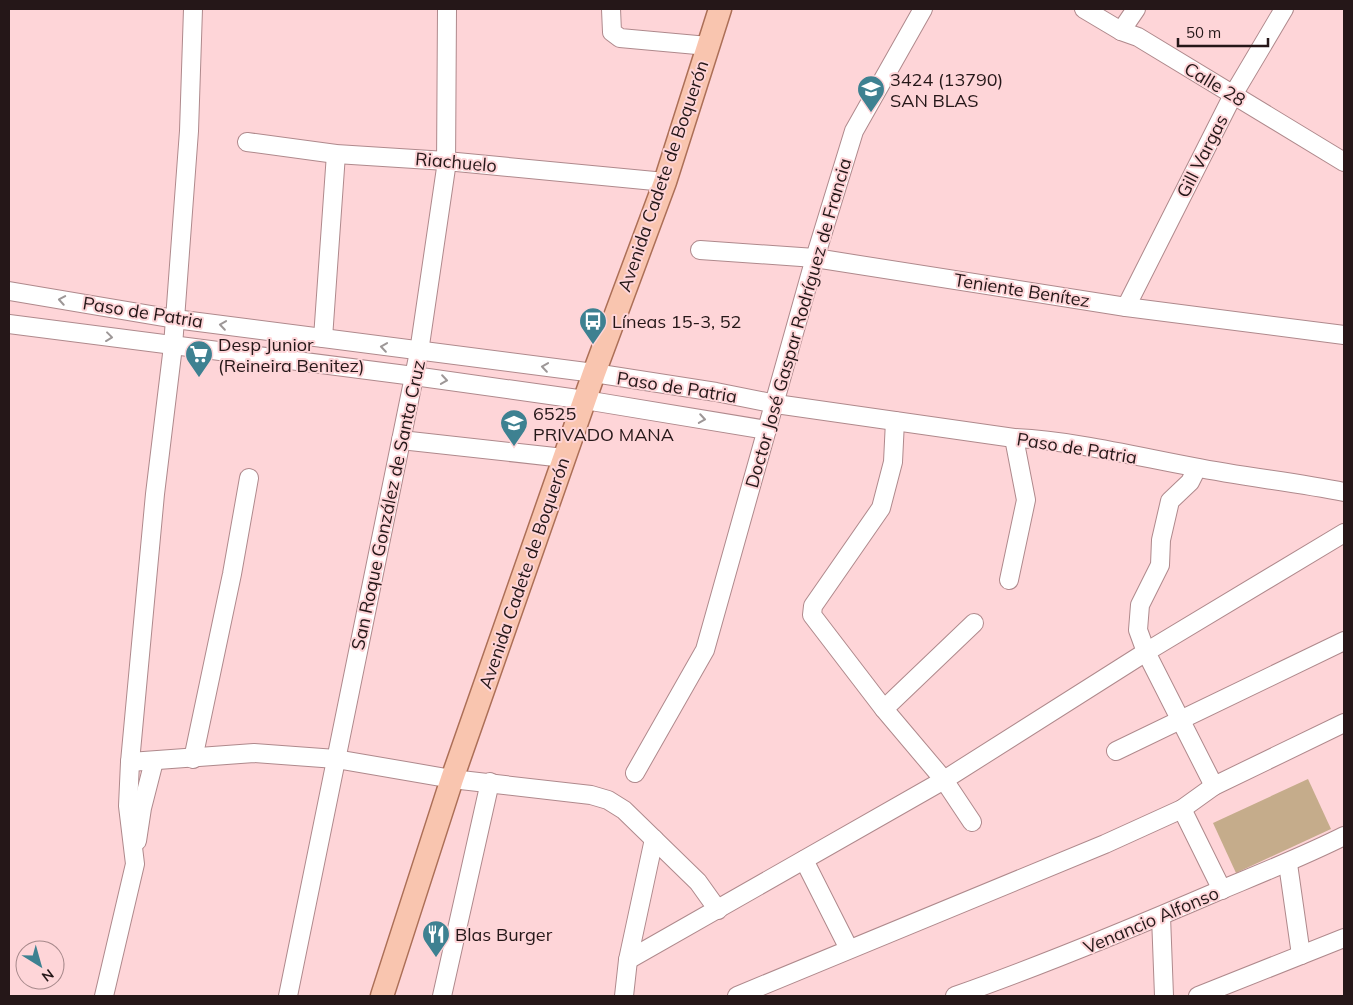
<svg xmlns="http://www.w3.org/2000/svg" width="1353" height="1005" font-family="Mulish,sans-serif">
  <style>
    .green { fill: #c5ac8b }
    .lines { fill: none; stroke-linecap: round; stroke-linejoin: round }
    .minor-casing { stroke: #af898c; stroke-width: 20 }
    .major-casing { stroke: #ac6f57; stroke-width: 25 }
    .minor { stroke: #fff; stroke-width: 18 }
    .major { stroke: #f9c5af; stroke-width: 22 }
    .oneway { stroke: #9d9797 }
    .labels { text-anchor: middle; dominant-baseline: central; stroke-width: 4; stroke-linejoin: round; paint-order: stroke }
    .poi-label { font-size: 18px; fill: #251718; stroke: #fed5d8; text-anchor: start }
    .street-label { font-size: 18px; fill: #251718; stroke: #fed5d8 }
  </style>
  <rect width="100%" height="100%" fill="#fed5d8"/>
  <path class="green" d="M1308,779L1331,829L1236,873L1213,823Z"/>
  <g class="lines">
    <g class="minor-casing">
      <g id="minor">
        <path d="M611,9L612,32L620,38L708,46"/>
        <path d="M1084,9L1121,31L1138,37L1344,162"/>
        <path d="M1121,31L1136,9"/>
        <path d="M247,142L336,154L446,161L665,182"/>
        <path d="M700,250L815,258L1126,307L1344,335"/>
        <path d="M9,291L175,319L594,373L716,392L776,404L1014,438C1075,441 1135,456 1194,467C1244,477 1294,482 1344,492"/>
        <path d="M1126,307L1233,95L1284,9"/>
        <path d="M9,324L414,376L585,400L767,430"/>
        <path d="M323,338L336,154"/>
        <path d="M895,421L893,462L881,508L813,606L812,615L884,709L944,780L972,822"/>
        <path d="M401,440L564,458"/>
        <path d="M1197,468L1190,482L1170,501L1161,540L1160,565L1140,605L1138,630L1146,652L1214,786"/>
        <path d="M1009,580L1026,500L1014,438"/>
        <path d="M884,709L974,623"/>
        <path d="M1116,751L1344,641"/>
        <path d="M193,759L232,574L249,478"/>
        <path d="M130,762L254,753L336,759L452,779L591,795L608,800L624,810L698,882L718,910"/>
        <path d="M635,773L705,650L815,258L854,131L923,9"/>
        <path d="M1182,809L1222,890"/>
        <path d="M137,841L142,808L154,761"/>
        <path d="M804,860L849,949"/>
        <path d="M1288,864L1301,955"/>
        <path d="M1161,916L1164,996"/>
        <path d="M628,960L944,780L1146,652L1344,533"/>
        <path d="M104,996L135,864L128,806L130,762L155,494L173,346L189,131L193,9"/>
        <path d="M288,996L419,352L446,168L447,9"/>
        <path d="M442,996L490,782"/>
        <path d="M624,996L628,960L654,839"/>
        <path d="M737,996L1105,844L1182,809L1214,786L1344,723"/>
        <path d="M955,996C1043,965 1130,929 1216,892C1259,874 1302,857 1344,836"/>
        <path d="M1198,996L1344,938"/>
      </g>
    </g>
    <g class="major-casing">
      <path id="major" d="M382,996L452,779L594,373L665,182L720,9"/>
    </g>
    <use href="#minor" class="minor"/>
    <use href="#major" class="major"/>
  </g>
  <defs><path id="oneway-chevron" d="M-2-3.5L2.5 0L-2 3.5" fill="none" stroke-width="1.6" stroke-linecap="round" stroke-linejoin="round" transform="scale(1.25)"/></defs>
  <g class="oneway">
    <use href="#oneway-chevron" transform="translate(62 300) rotate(-170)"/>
    <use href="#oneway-chevron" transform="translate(223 325) rotate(-172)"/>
    <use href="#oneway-chevron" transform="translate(109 337) rotate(7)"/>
    <use href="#oneway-chevron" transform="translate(384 347) rotate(-172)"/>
    <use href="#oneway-chevron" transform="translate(545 367) rotate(-172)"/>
    <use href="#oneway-chevron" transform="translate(444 380) rotate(8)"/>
    <use href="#oneway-chevron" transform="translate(702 419) rotate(9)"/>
  </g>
  <defs>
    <g id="school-pin" transform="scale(1.4375)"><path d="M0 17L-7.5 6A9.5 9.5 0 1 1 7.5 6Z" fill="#3e8191" stroke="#fed5d8"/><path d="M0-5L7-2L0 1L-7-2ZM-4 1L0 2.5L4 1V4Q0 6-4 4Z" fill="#fff"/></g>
    <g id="bus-pin" transform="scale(1.4375)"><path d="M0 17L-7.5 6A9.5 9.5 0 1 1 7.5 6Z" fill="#3e8191" stroke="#fed5d8"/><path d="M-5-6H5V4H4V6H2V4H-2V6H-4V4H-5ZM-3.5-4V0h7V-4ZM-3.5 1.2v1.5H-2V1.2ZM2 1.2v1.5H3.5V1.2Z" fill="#fff"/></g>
    <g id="supermarket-pin" transform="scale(1.4375)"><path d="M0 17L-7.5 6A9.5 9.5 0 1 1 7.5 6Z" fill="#3e8191" stroke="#fed5d8"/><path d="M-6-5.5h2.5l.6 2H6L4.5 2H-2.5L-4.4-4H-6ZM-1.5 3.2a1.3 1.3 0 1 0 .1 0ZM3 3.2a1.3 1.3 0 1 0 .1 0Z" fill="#fff"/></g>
    <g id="restaurant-pin" transform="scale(1.4375)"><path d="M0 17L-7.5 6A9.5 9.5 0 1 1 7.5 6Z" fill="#3e8191" stroke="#fed5d8"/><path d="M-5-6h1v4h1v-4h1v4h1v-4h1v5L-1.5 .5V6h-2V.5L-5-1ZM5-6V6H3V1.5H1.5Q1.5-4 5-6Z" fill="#fff"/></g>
  </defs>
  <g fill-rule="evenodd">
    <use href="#school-pin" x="871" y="89"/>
    <use href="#bus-pin" x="593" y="321"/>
    <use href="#supermarket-pin" x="199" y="354"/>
    <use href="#school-pin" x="514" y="423"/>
    <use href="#restaurant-pin" x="436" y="934"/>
  </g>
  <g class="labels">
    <g class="poi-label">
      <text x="890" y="79">3424 (13790)<tspan x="890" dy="21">SAN BLAS</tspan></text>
      <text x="612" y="321">Líneas 15-3, 52</text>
      <text x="218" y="344">Desp Junior<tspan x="218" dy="21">(Reineira Benitez)</tspan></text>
      <text x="533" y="413">6525<tspan x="533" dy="21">PRIVADO MANA</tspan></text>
      <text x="455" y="934">Blas Burger</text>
    </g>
    <g class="street-label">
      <text transform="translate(1215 84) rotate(31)">Calle 28</text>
      <text transform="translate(1202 156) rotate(-63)">Gill Vargas</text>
      <text transform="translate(456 162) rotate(5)">Riachuelo</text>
      <text transform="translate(663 176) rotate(-71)">Avenida Cadete de Boquerón</text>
      <text transform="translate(1022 290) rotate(9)">Teniente Benítez</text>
      <text transform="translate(143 312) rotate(9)">Paso de Patria</text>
      <text transform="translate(798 323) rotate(-74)">Doctor José Gaspar Rodríguez de Francia</text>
      <text transform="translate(677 387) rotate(9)">Paso de Patria</text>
      <text transform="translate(1077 448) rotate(9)">Paso de Patria</text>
      <text transform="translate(388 505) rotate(-78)">San Roque González de Santa Cruz</text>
      <text transform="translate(524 573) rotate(-71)">Avenida Cadete de Boquerón</text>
      <text transform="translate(1151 920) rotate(-23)">Venancio Alfonso</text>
    </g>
  </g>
  <rect width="1353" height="1005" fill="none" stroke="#251718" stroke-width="20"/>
  <g transform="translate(40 965) rotate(143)"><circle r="24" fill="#fed5d8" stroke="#a7898b"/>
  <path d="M0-4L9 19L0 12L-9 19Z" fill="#3e8191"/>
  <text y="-8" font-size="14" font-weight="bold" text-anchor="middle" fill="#251718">N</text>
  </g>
  <path d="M1178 38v8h90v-8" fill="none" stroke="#251718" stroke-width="2.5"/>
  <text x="1186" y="38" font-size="15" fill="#251718" stroke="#fed5d8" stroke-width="4" paint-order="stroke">50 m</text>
</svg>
